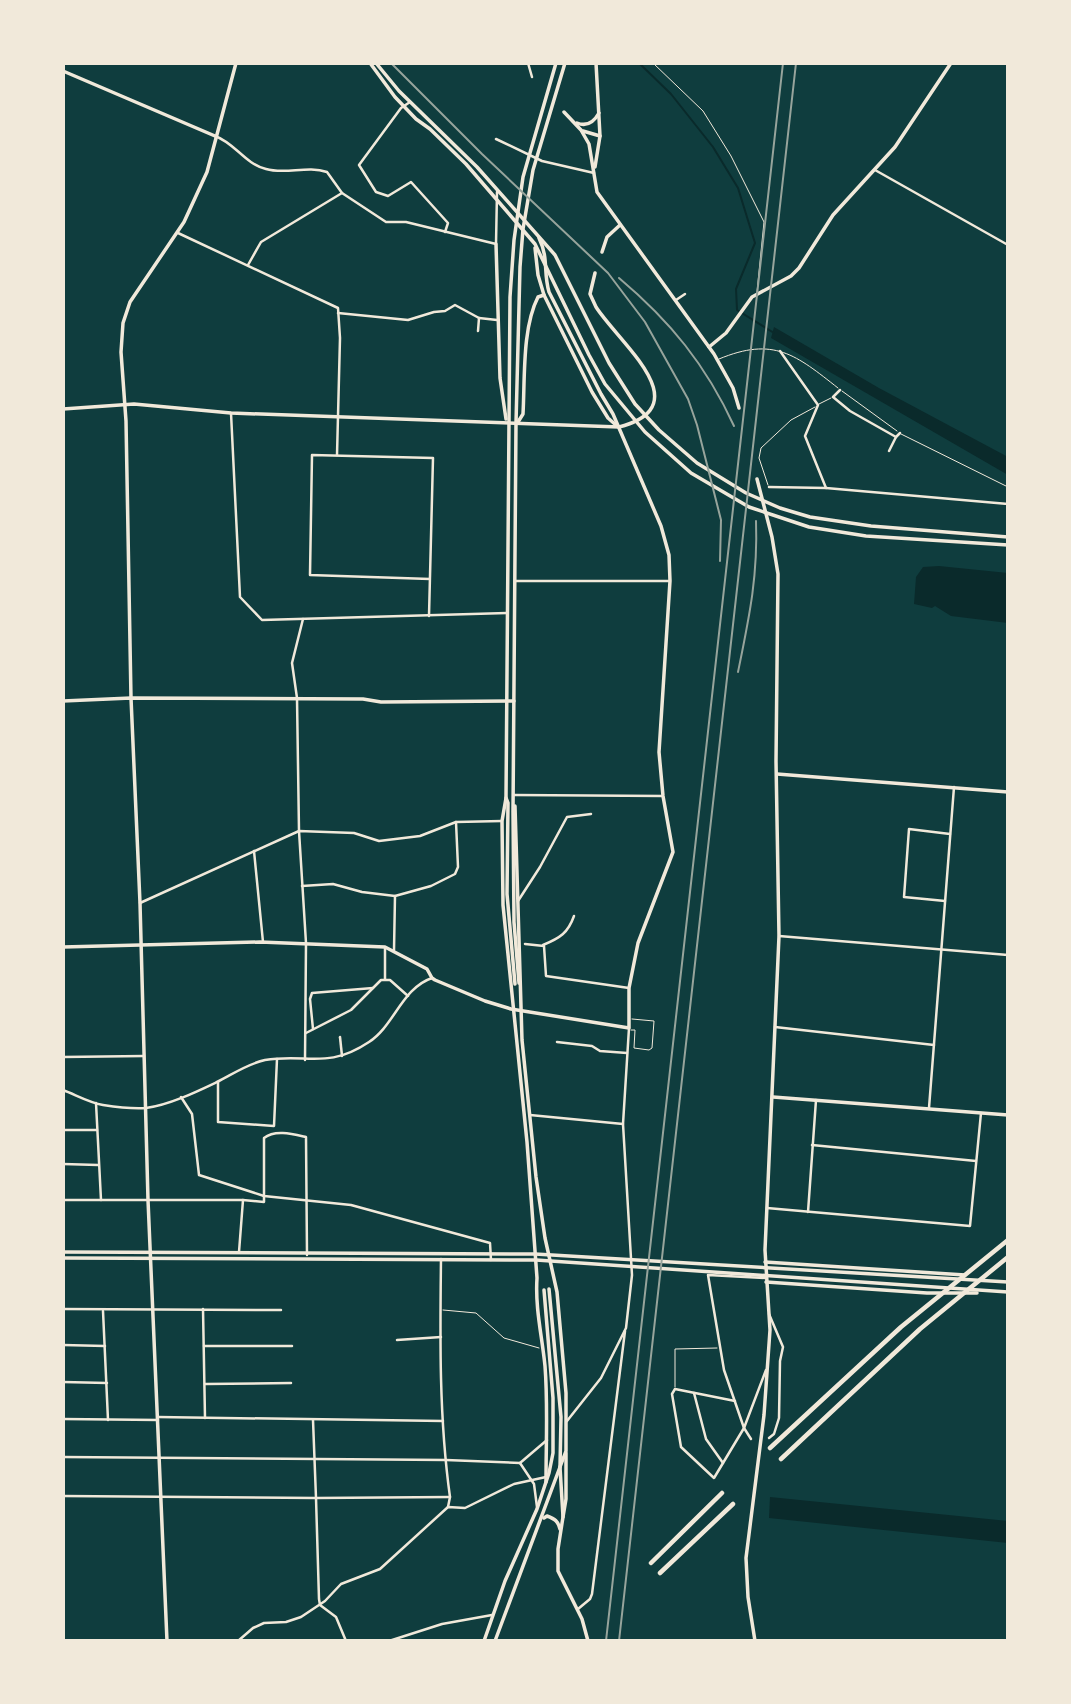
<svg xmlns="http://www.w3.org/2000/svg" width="1071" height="1704" font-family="Manrope,sans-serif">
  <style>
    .water { fill: #0a2a2b }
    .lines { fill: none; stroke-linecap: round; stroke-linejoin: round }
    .stream { stroke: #0a2a2b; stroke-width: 2 }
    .service { stroke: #f1e9da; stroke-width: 1 }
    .minor { stroke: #f1e9da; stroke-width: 2.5 }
    .tertiary { stroke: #f1e9da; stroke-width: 3.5 }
    .primary { stroke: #f1e9da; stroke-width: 3.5 }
    .trunk { stroke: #f1e9da; stroke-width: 4.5 }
    .rail { stroke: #97a49c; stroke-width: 2 }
  </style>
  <rect width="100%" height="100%" fill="#0f3d3e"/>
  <g class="water">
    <path d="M774,327L879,388L1008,457V475L771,338Z"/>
    <path d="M939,566L1008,573V623L951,616L935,606L932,608L914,604L916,577L923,567Z"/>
    <path d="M770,1497L1008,1521V1543L769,1518Z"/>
  </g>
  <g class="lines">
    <path class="stream" d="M639,63L671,94L713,147L738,188L755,243L736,289L737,310L774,333"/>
    <g class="service">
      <path d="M653,63L703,111L731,156L764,222L757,292"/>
      <path d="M719,359C774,336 796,355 838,388"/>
      <path d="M842,391L897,431"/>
      <path d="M819,404L831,398"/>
      <path d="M901,434L1008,487"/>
      <path d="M768,485L759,458L761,448L791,420L815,407"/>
      <path d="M631,1030H635L634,1048L649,1050L652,1048L654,1021L632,1019"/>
      <path d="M443,1310L476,1313L504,1338L539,1348"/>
      <path d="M675,1387V1349L717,1348"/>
    </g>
    <g class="minor">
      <path d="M528,63L532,77"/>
      <path d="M410,102L401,108L359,165L376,192L388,196L411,182L448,223L445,232"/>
      <path d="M215,136C235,143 245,164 266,169C286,175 307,165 327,172L342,193L386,222H406L496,244L497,192"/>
      <path d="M496,139L542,161L594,173"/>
      <path d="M875,170L1008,245"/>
      <path d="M178,233L338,308L340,338L337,455"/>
      <path d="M248,265L261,242L342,193"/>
      <path d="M676,300L685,294"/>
      <path d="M338,313L408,320L434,312L445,311L455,305L479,318L497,320"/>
      <path d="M478,331L479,318"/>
      <path d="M780,351L818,405L805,436L826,488"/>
      <path d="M840,390L833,397L850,411L896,437L900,433"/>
      <path d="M231,413L240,597L262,620L507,613"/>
      <path d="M889,451L896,437"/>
      <path d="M769,487L826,488L1008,504"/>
      <path d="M515,581H669"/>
      <path d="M429,616L433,458L312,455L310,575L430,579"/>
      <path d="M303,619L292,663L297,698L299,831L306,943L305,1060"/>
      <path d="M514,795L663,796"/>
      <path d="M254,851L263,942"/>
      <path d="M302,886L333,884L362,892L395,896L431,886L455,874L458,867L456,822"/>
      <path d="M518,901L540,867L567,817L591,814"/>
      <path d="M945,901L904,897L909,829L950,834"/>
      <path d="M140,903L299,831L354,833L379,841L420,836L456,822L502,821"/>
      <path d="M779,936L1008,955"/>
      <path d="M525,944L544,946L546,976L629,988"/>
      <path d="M543,945C560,938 568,933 574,916"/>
      <path d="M385,948V979"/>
      <path d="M394,950L395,896"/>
      <path d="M775,1027L934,1045"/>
      <path d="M313,1029L310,999L312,993L373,988"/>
      <path d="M306,1033L351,1010L381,980H390L408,996"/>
      <path d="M340,1037L342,1056"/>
      <path d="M557,1042L592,1046L600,1051L627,1053"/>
      <path d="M63,1057L144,1056"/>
      <path d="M218,1082V1122L274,1126L277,1059"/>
      <path d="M63,1090C76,1095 90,1103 103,1105C116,1107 133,1109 146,1108C169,1105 196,1092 217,1082C233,1074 247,1064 265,1060C307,1053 327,1070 369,1042C394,1026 402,988 432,978"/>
      <path d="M181,1097L192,1114L199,1175L264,1196L351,1205L490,1243L491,1260"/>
      <path d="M96,1103L101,1200"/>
      <path d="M929,1108L954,787"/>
      <path d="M530,1115L623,1124"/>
      <path d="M63,1130H97"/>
      <path d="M812,1145L976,1161"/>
      <path d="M63,1164L98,1165"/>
      <path d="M264,1196V1138C275,1129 293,1134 306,1137L307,1255"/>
      <path d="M63,1200H243L264,1202V1196"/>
      <path d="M767,1208L970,1226L981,1113"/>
      <path d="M808,1212L816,1100"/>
      <path d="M239,1252L243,1200"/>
      <path d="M441,1259C440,1338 439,1418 450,1497L448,1507"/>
      <path d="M765,1278L708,1275L724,1370L744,1428L766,1370"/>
      <path d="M63,1309L281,1310"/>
      <path d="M203,1309L205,1418"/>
      <path d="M103,1311L108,1420"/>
      <path d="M397,1340L441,1337"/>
      <path d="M63,1345L105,1346"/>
      <path d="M204,1346H292"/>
      <path d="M63,1382L107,1383"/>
      <path d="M205,1384L291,1383"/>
      <path d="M694,1393L706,1439L723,1463"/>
      <path d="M735,1401L675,1389L672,1394L681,1447L714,1478L744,1428L751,1439"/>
      <path d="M158,1417L443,1421"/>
      <path d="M63,1419L158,1420"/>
      <path d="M313,1420L316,1498L450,1497"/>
      <path d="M567,1421L601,1378L626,1328L632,1275L623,1124L629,1028"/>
      <path d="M769,1438L774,1434L779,1418L780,1361L783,1347L769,1314"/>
      <path d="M63,1457L446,1460L520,1463"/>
      <path d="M520,1463L534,1484L537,1507"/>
      <path d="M520,1463L547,1440"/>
      <path d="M63,1496L316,1498L319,1599L320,1605L336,1617L346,1641"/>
      <path d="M578,1609L590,1599L592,1594L625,1331"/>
      <path d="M238,1641L253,1628L264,1623L286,1622L301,1617L325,1601L341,1584L380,1569L448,1507L465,1508L514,1484L546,1477"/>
      <path d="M389,1641L442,1624L492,1615"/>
    </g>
    <g class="tertiary">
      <path d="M370,63L395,97L416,119L430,129L466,164L535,244L589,355L605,384L645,432L691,473L749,507L809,527L866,536L1008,545"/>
      <path d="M376,63L399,91L477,167L555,255L609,363L635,404L659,430L697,463L746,493L780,508L810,517L871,526L1008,537"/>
      <path d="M63,71L215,136"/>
      <path d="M564,112L581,130L589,144L597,192L714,354L733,388L739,408"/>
      <path d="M577,123C587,127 594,122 599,113"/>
      <path d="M583,131L600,136"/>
      <path d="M595,167L600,136L596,63"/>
      <path d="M535,248L538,275L544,295L592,392L608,418L617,426"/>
      <path d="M602,252L607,237L620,225"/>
      <path d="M709,347L726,333L752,297L791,276L799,268L833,215L895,147L951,63"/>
      <path d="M63,409L134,404L231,413L619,427C701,406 619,343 596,307L590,294L595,273"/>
      <path d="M63,701L131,698L363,699L381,702L514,701"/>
      <path d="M777,774L1008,792"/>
      <path d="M63,947L260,942L385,947L427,969L432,978L435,980L485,1001L511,1009L629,1028V988L638,943L673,852L663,796L659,752L670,581L669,555L661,526L613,414L601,394L549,292C543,271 549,259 539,238"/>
      <path d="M773,1097L1008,1115"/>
      <path d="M560,1467L563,1517L558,1549V1571L582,1619L588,1641"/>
      <path d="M167,1641L148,1200L140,903L131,698L126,421L121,352L123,323L130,302L184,222L207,172L236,63"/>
      <path d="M755,1641L748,1597L746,1558L764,1415L770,1330L765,1250L779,936L776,761L778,574L772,537L757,479"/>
    </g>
    <g class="primary">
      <path d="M496,244L500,378L506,419"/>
      <path d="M518,422L523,414C525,379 522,328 538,297L544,295"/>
      <path d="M506,798L502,821L503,905L527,1142L537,1278C535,1308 542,1336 545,1366C548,1404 546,1443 546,1482"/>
      <path d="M515,806L522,1040L536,1177L545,1238L557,1292L566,1393V1451L560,1467"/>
      <path d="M519,983L514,922L513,812L516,423L520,267L523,229L533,170L565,63"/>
      <path d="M515,984L507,894L508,803L506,798L510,297L514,240L523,177L556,63"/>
      <path d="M63,1252L535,1254L1008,1282"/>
      <path d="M63,1258L536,1260L1008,1292"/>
      <path d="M765,1262L965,1275"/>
      <path d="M766,1282L927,1293H977"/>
      <path d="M563,1517L566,1499V1453"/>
      <path d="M544,1518L547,1516C555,1519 558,1521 560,1529"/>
      <path d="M484,1641L505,1581L537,1509L549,1473L553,1453V1398L544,1290"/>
      <path d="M495,1641L560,1467L561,1417L549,1289"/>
    </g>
    <g class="trunk">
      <path d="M770,1448L901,1327L1008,1240"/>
      <path d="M781,1459L920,1329L1008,1257"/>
      <path d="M651,1563L722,1493"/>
      <path d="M660,1573L733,1504"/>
    </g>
    <g class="rail">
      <path d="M391,63L482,154L608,273L645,322L688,399L697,425L721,520L720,561"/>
      <path d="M619,278C670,321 706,365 734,426"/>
      <path d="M738,672C749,618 758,577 756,521"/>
      <path d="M606,1641L783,63"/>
      <path d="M619,1641L796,63"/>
    </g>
  </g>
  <rect width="1071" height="1704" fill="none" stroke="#f1e9da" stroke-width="130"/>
</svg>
